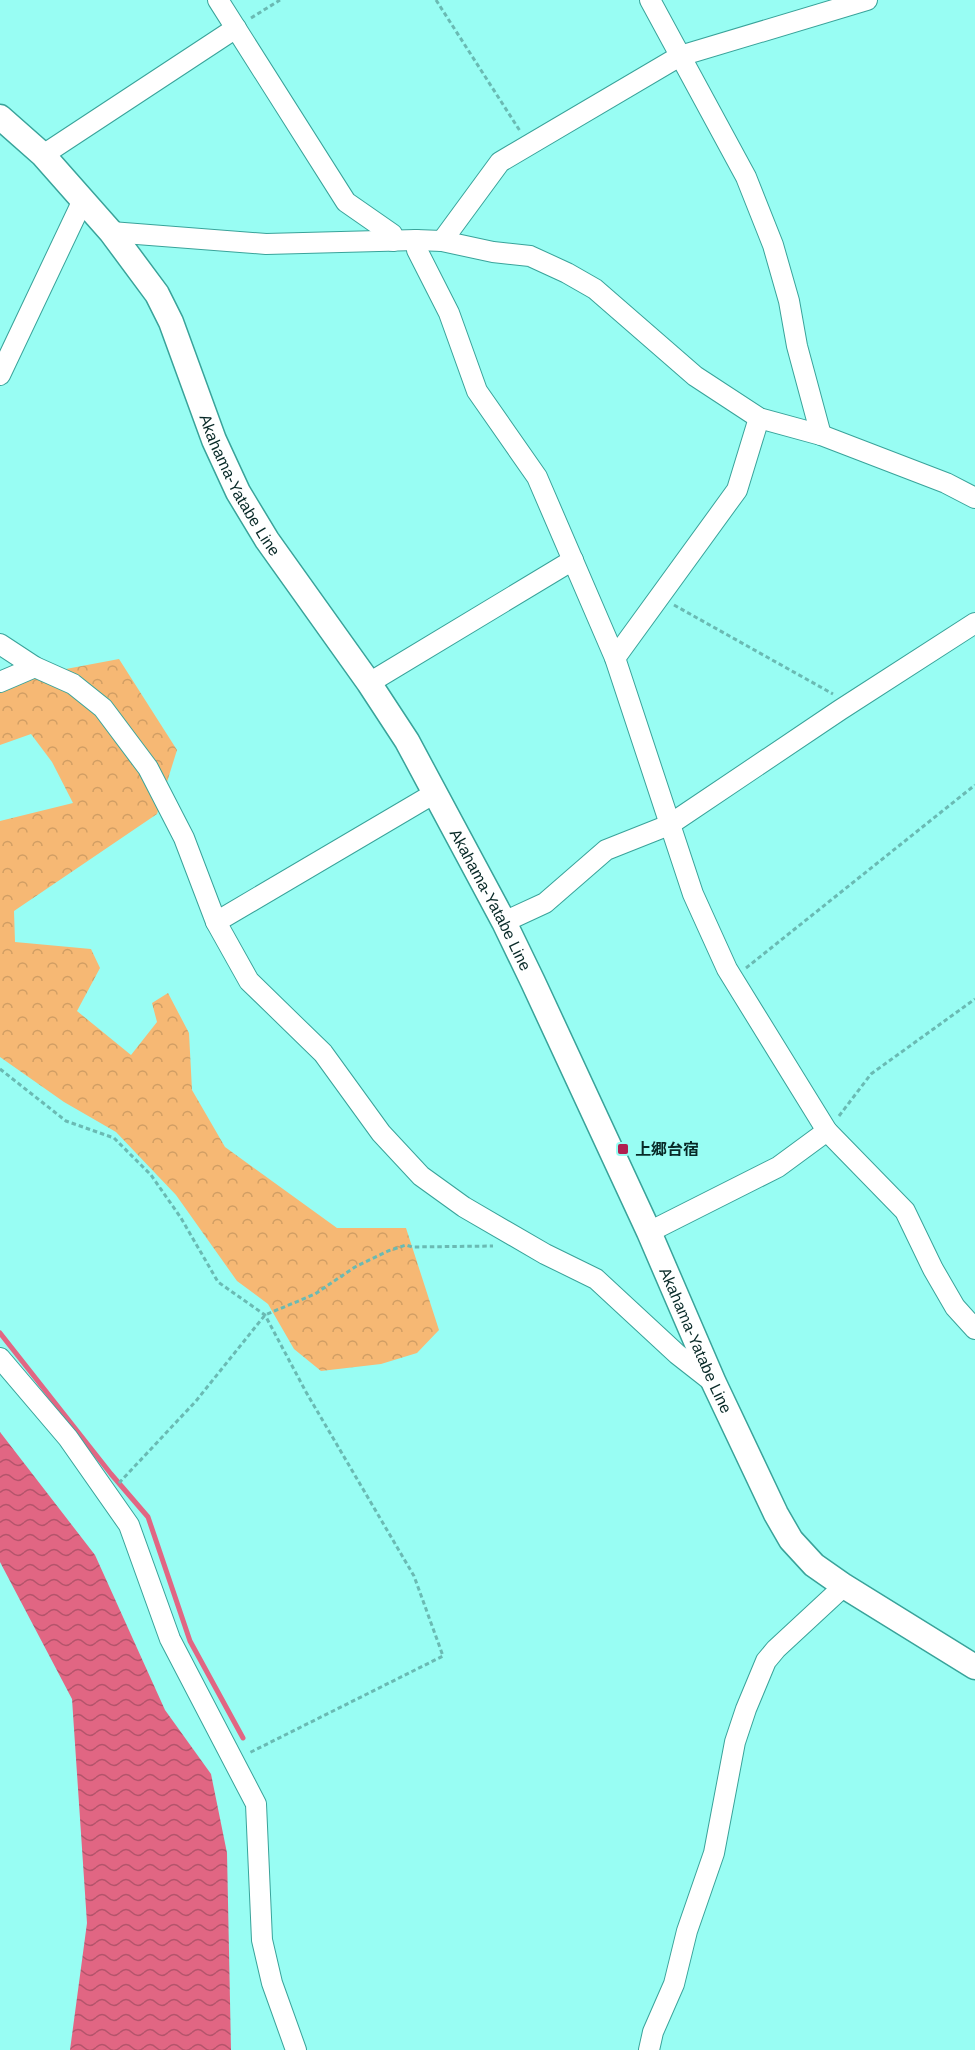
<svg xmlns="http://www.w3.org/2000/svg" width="975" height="2050" font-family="Helvetica,'Noto Sans JP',sans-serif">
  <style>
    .forest { fill: url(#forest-crowns) }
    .water { fill: url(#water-waves) }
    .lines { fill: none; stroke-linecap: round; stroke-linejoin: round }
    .stream { stroke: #e16683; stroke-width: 5 }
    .minor-casing { stroke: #39a39a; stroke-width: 22 }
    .major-casing { stroke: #39a39a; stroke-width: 27 }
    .path { stroke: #6abab3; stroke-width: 3; stroke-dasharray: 4.5 3; stroke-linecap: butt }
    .minor { stroke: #fff; stroke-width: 20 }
    .major { stroke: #fff; stroke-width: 24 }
    .poi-dot { fill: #b01f50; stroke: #98fdf3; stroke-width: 2 }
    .labels { text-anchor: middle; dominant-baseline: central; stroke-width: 4.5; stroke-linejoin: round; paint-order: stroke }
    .street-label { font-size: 16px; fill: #082927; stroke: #98fdf3 }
    .poi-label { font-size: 16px; font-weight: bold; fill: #082927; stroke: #98fdf3; text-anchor: start }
  </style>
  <defs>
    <pattern id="forest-crowns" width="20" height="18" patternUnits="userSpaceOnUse" patternTransform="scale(1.5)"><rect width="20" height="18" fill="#f6b874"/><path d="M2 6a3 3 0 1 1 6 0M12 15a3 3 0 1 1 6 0" fill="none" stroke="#d19e64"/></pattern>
    <pattern id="water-waves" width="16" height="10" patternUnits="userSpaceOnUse" patternTransform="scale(1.5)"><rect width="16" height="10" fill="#e16683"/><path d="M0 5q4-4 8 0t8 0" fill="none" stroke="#b4546b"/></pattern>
  </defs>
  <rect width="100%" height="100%" fill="#98fdf3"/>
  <path class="forest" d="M119,659L177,750L157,814L14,911L15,942L91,949L100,968L77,1011L131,1055L157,1022L152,1003L168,993L189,1033L192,1090L225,1147L337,1228H406L439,1330L417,1353L381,1364L321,1371L294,1349L268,1304L237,1281L176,1195L116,1132L64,1102L0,1057V821L73,803L52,762L31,734L0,745V691L34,675Z"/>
  <path class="water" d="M0,1432L95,1555L165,1710L211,1774L227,1853L231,2050H70L87,1923L72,1699L0,1562Z"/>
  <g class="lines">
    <path class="stream" d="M0,1333L111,1474L148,1517L190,1641L243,1738"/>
    <g class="minor-casing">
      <g id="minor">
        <path d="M218,0L346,202L392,234L393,241"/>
        <path d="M650,0L746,177L773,245L789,301L797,346L821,435"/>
        <path d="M43,155L236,28"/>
        <path d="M111,232L266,244L416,240L442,241L493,252L530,256L567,273L595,289L695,376L759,418L821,435L946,483L975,498"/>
        <path d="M416,240L417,250L449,313L477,391L537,477L615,658L693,894L727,969L827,1131L905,1211L933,1269L955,1307L975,1329"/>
        <path d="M442,241L500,162L680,56L867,0"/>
        <path d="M0,375L83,200"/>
        <path d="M0,644L35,667L73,684L103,708L148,768L184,838L216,922L249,981L323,1053L381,1133L421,1176L464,1207L545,1254L596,1279L677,1354L714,1383"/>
        <path d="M615,658L737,490L759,418"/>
        <path d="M0,682L35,667"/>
        <path d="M369,683L573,560"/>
        <path d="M216,922L435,793"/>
        <path d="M504,922L545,903L606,850L669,825L840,710L975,623"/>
        <path d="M649,1232L778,1167L827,1131"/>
        <path d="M0,1358L68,1438L129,1525L170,1639L256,1804L262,1940L272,1983L296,2050"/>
        <path d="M649,2050L653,2032L674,1984L687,1931L714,1853L735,1742L746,1709L766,1661L776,1649L844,1586"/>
      </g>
    </g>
    <g class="major-casing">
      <g id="major">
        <path id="s1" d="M0,117L43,155L111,232L157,294L171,322L214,440L238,492L267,540L369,683L407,741L504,922L533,982L649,1232L714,1383L776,1514L791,1540L814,1565L844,1586L975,1667"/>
      </g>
    </g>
    <g class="path">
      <path d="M436,0L520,131"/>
      <path d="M251,18L280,0"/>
      <path d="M674,605L833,694"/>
      <path d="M746,968L975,785"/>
      <path d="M0,1069L66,1121L114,1138L151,1175L181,1218L218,1282L265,1315L306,1392L414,1576L443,1656L249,1753"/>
      <path d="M839,1116L871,1074L975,999"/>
      <path d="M119,1483L196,1401L265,1315L315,1294L355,1267L388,1251L406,1245L412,1247L493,1246"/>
    </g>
    <use href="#minor" class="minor"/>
    <use href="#major" class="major"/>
  </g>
  <rect class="poi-dot" x="617" y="1143" width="12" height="12" rx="3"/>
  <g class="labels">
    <g class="street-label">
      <text stroke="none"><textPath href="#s1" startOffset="446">Akahama-Yatabe Line</textPath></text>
      <text stroke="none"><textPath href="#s1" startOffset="932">Akahama-Yatabe Line</textPath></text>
      <text stroke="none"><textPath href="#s1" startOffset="1418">Akahama-Yatabe Line</textPath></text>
    </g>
    <g class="poi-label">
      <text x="635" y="1149">上郷台宿</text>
    </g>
  </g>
</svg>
